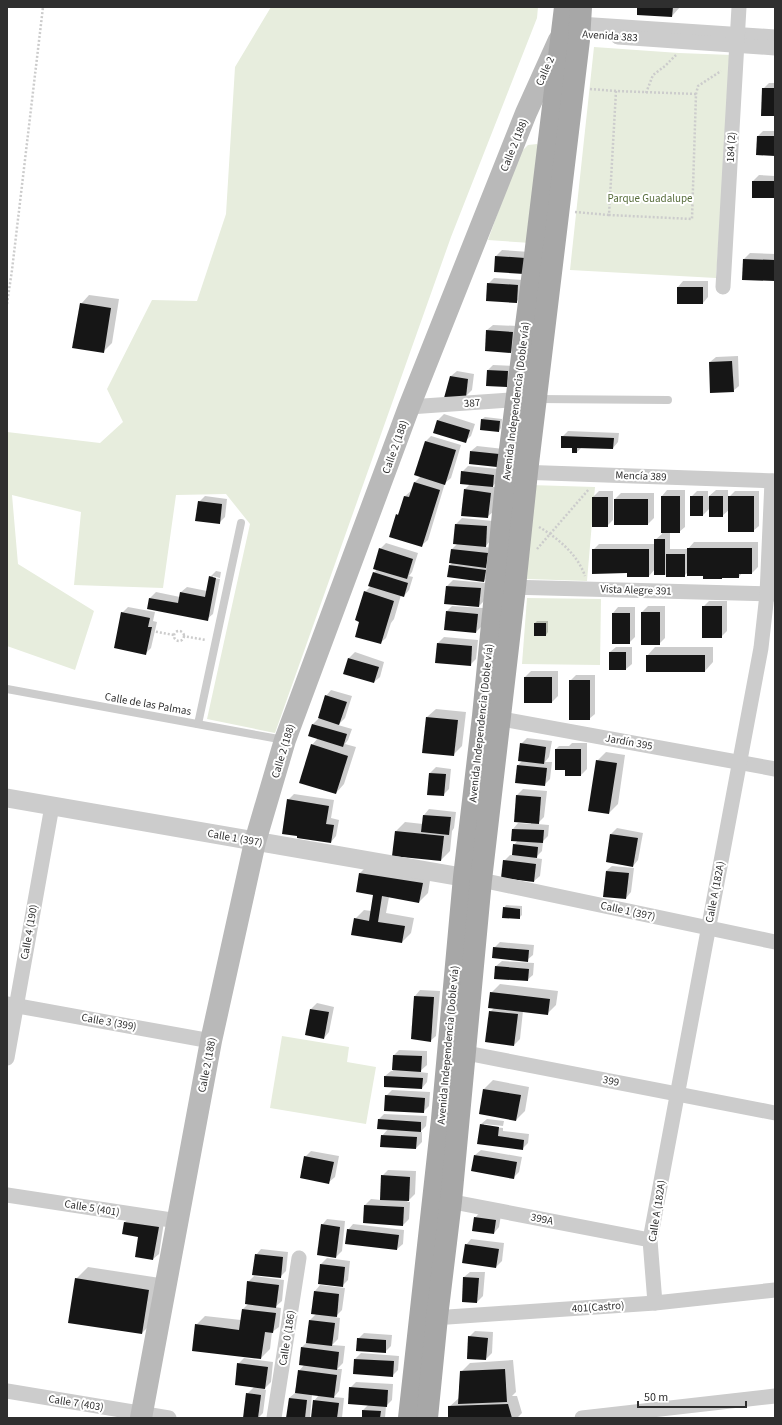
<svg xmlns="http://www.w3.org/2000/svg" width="782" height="1425" font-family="'Source Sans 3',sans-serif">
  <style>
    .green { fill: #e7eddd }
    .shadow { fill: #0003 }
    .building { fill: #161616 }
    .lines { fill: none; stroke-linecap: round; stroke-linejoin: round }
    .path { stroke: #ccc; stroke-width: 2.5; stroke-dasharray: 2 2; stroke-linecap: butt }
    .service { stroke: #ccc; stroke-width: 8 }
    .minor { stroke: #ccc; stroke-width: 15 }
    .tertiary { stroke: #ccc; stroke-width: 19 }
    .secondary { stroke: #b9b9b9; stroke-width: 22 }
    .primary { stroke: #a7a7a7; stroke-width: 22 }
    .labels { text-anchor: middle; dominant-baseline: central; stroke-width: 4; stroke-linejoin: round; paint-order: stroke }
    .street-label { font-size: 11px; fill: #2f2f2f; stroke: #fff }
    .park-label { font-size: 11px; fill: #576d3b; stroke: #fff }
  </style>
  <rect width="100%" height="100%" fill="#fff"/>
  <g class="green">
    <path d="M271,7H538L537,18L451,237L275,733L207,719L250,524L226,494L176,495L163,588L74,585L81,512L12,495L18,564L94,611L75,670L7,646V432L100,443L123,422L107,389L152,300L197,301L226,214L235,67Z"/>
    <path d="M594,47L679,53L732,55L716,278L570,270Z"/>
    <path d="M537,144L542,151L531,243L488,240L519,154L528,145Z"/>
    <path d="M530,485L595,487L587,581L527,579Z"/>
    <path d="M527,598L601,599L600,665L522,664Z"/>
    <path d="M282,1036L349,1047L347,1062L376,1067L366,1124L270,1108Z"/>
  </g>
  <g class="shadow">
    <path d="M638,7H680L672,16Z"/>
    <path d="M769,83H775V115L763,89Z"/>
    <path d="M763,131H775V155L758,136Z"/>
    <path d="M759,175L775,176V197L753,181Z"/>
    <path d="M502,250L530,252L524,273L496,256Z"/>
    <path d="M750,253L775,254V280L744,259Z"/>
    <path d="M494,278L523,280L522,296L516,302L488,284Z"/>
    <path d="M683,281H708V297L703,303H678V287Z"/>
    <path d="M89,295L119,299L112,343L103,352L81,304Z"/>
    <path d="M493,325L518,326L517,346L511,352L487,330Z"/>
    <path d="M738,356L739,386L733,391L710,362L716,357Z"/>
    <path d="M493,365L513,366L512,380L506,386L488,370Z"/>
    <path d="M457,371L474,374L472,390L466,396L451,376Z"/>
    <path d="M444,414L475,424L471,436L465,441L434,432L438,420Z"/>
    <path d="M485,417L502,419L501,428L499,431L482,419Z"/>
    <path d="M568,431L619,433L618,442L613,448L582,447L577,452L562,437Z"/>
    <path d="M431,436L461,445L451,478L445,483L428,540L422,545L397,515L400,512L405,496L411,491H412L415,482L421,476L426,441Z"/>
    <path d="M477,446L504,449L502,460L471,451Z"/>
    <path d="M468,466L499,469L498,480L492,487H496L493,512L487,517L464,490L470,484L462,472Z"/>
    <path d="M667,490H685V527L679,532H670V549H688L694,542H758V567L752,573H742L739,577L704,575L688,572L684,576L655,574V569L649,576L628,572L593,550L599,544H655V540L662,534V496Z"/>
    <path d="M716,490H728V498L735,491H759V526L753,531L730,509L722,516L710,508L703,515L691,497L697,491H708V497Z"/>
    <path d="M599,491H613V520L607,526L593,497Z"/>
    <path d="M621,493H654V518L648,524H615V499Z"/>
    <path d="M205,496L227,499L225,517L219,523L199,502Z"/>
    <path d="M462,518L493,521L491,540L485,547L493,548L490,575L484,581L450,565L453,562H450L452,549L457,544L456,524Z"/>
    <path d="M386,543L418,553L412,572L409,576L413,577L409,590L404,596L401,595L394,619L391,623L386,638L380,643L360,621L365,592L371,586L374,573L377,569L380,549Z"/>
    <path d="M216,571L221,572L220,578L213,576V578L220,579L213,614L207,619L148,608L150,598L156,592L180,597L181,592L187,587L207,591L210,577Z"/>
    <path d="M453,580L486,583L485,600L479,606L447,586Z"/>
    <path d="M709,601H727V631L721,637L703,607Z"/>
    <path d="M452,606L483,608L482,626L476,632L447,611Z"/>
    <path d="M648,606H665V638L659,644L642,612Z"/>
    <path d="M128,607L155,612L153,621L157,622L151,648L146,653L122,613Z"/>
    <path d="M618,607H635V637L629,643L613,613Z"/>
    <path d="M537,621H548V632L546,635L535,623Z"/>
    <path d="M444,637L478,640L476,659L470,665L438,643Z"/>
    <path d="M616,647H632V664L626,669L610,652Z"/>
    <path d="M655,647H713V662L705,671L647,656Z"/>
    <path d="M355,652L384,662L380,677L374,682L344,673L349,658Z"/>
    <path d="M531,671H558V696L552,702H525V677Z"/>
    <path d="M576,675H595V714L589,719L570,681Z"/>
    <path d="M331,690L352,696L345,718L338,725L352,729L348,740L345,744L356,747L344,784L336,793L312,745L318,738L313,724L319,718L326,696Z"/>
    <path d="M436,709L466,712L462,746L453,755L427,717Z"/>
    <path d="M527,738L552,741L549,757L545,762H552L550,779L544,785L516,782L518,765L523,760L521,744Z"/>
    <path d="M572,743H587V769L581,775L566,769H556V749L559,746H569Z"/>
    <path d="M606,752L625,755L618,804L609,813L597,761Z"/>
    <path d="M436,767L451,769L449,789L443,795L430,773Z"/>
    <path d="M523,789L547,791L544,817L537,824L549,825L548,836L543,841L542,851L535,858L542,859L540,876L534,881L504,861L510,855H513L514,845L518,840L513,829L518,823L531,824V822L515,821L517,795Z"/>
    <path d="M294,794L334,800L331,818L339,820L336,836L331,842L288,800Z"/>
    <path d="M429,809L456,812L454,828L452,831L450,851L441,860L396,831L405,822L423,824L424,815Z"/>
    <path d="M617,828L643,833L638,860L633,866L607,862L611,834Z"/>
    <path d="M369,864L431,874L428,893L419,902L389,897L386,913L414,918L411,933L402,942L355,919L364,910L371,911L374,894L360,873Z"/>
    <path d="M612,866L634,868L631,892L626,898L606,871Z"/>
    <path d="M506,905L522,906V915L519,918L504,908Z"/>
    <path d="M500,942L534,945L533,955L527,960L494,948Z"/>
    <path d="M502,961L534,963L533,975L527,980L496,966Z"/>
    <path d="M500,984L558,991L556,1005L547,1014L523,1011L520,1039L514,1045L490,1012L494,1008L491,993Z"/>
    <path d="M420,990L440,991L436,1036L430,1041L415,996Z"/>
    <path d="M317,1003L334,1007L329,1032L324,1038L306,1035L311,1009Z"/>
    <path d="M399,1050L427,1051V1065L419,1072L428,1073L427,1082L422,1088L385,1076L391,1071H393L394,1055Z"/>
    <path d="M493,1080L529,1087L525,1111L516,1120L480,1113L484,1089Z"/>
    <path d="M392,1090L430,1092L429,1106L423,1112L386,1096Z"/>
    <path d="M384,1114L427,1116L426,1126L420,1132H422V1142L416,1148L382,1136L388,1129L379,1119Z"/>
    <path d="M487,1119L504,1121L503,1126L484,1124V1126L503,1128V1131L529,1134L528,1143L522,1149L478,1143L481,1124Z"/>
    <path d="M481,1150L522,1157L519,1172L513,1178L475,1155Z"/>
    <path d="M311,1151L339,1156L335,1177L329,1182L305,1157Z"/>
    <path d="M388,1170L416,1171L415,1194L407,1202H410L409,1219L403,1225L364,1222L365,1205L371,1199L381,1200L382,1176Z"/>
    <path d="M480,1212L501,1215L499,1227L494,1233L475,1218Z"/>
    <path d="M131,1216L164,1222L159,1254L153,1259L139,1236L123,1233L125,1222Z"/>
    <path d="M327,1219L345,1221L342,1251L336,1257L322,1225Z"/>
    <path d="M353,1224L404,1230L403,1244L397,1249L348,1230Z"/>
    <path d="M471,1239L504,1243L502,1261L496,1267L466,1245Z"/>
    <path d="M261,1249L288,1252L286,1271L280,1277L256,1255Z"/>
    <path d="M327,1258L350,1261L348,1280L342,1286L319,1283L321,1264Z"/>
    <path d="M88,1267L160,1278L154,1321L142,1333L76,1279Z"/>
    <path d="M470,1272H485L483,1296L477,1302L463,1301L464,1277Z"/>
    <path d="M254,1276L284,1280L282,1301L275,1307L281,1308L279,1327L272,1332L270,1349L261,1358L196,1325L205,1316L241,1320L242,1310L249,1303L248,1282Z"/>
    <path d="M320,1285L345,1288L342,1310L335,1317L340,1318L338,1339L332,1345L345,1346L343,1363L337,1369H342L339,1391L334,1397L344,1398L342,1418H312L314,1401L319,1395L312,1394L310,1418H287L289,1398L295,1393L299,1371L304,1365L302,1347L307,1342L310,1320L316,1314H312L315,1291Z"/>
    <path d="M475,1331L493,1332L492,1353L486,1359L469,1337Z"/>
    <path d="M364,1333L392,1335L391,1346L385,1352L358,1339Z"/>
    <path d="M361,1353L399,1356L398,1370L392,1376L355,1359Z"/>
    <path d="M244,1358L273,1362L271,1382L264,1389L266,1390L263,1413L258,1418H248L247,1394L254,1387L238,1364Z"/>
    <path d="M513,1360L516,1392L512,1396H517L522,1413L517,1418H449V1407L459,1398L461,1372L470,1363Z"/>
    <path d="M356,1382L393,1384L392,1400L386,1406L385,1418H363V1410L369,1404L350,1388Z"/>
  </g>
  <g class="building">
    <path d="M637,7H673L672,17L637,15Z"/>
    <path d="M762,88H775V116H761Z"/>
    <path d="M757,136H775V156L756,155Z"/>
    <rect x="752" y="181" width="23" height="17"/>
    <path d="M495,256L525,258L524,274L494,272Z"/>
    <path d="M743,259L775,260V281L742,280Z"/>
    <path d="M487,283L518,285L517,303L486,301Z"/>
    <rect x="677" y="287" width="26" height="17"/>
    <path d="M80,303L111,308L104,353L72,348Z"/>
    <path d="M486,330L513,332L511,353L485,351Z"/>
    <path d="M732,361L734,392L710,393L709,362Z"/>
    <path d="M487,370L508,371L507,387L486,386Z"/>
    <path d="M450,376L468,379L466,397L444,398Z"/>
    <path d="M481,419L500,421L499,432L480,430Z"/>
    <path d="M437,420L470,430L466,443L433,433Z"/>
    <path d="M561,436L614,438L613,449L577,448V453H572V448H561Z"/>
    <path d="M425,441L456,450L445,485L414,475Z"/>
    <path d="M470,451L499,454L497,467L469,464Z"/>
    <path d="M461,471L494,475L493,487L460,484Z"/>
    <path d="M414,482L440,490L422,547L389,537L396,514L398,515L404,496L409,497Z"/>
    <path d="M464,489L491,493L488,518L461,516Z"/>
    <rect x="661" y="496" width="19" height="37"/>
    <rect x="690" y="496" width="13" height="20"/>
    <rect x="709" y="496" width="14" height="21"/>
    <rect x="728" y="496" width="26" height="36"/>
    <rect x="592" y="497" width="16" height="30"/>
    <rect x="614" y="499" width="34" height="26"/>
    <path d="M198,501L222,504L220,524L195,521Z"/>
    <path d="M455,524L487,526L486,547L453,544Z"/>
    <rect x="654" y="539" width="11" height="36"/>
    <path d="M379,548L413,559L407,579L373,569Z"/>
    <path d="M687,548H752V574H739V578H722V579H703V576H687Z"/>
    <path d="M451,549L488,553L486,568L449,563Z"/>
    <path d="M592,549H649V577H627V573L592,574Z"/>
    <rect x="666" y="554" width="19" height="23"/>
    <path d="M449,565L486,570L484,582L447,577Z"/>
    <path d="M373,572L408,583L404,597L368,586Z"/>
    <path d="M209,576L216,578L208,621L147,609L149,598L178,603L180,592L205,597Z"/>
    <path d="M446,586L481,588L479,607L444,604Z"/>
    <path d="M364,591L394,601L381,644L355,637L359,622L355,620Z"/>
    <rect x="702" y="606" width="20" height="32"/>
    <path d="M446,611L478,614L476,633L444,630Z"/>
    <path d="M121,612L150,618L148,627H152L146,655L114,648Z"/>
    <rect x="641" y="612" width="19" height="33"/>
    <rect x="612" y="613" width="18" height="31"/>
    <rect x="534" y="623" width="12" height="13"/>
    <path d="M437,643L472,646L471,666L435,663Z"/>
    <rect x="609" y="652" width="17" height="18"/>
    <rect x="646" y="655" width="59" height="17"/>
    <path d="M348,658L379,667L374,683L343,674Z"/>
    <rect x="524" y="677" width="28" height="26"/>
    <rect x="569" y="680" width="21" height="40"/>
    <path d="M325,695L347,702L339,725L318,718Z"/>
    <path d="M426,717L458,720L454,756L422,753Z"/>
    <path d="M312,724L347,734L343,747L308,736Z"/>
    <path d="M520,743L546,747L544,764L518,761Z"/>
    <path d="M311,744L348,756L336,794L299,783Z"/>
    <path d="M555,749H581V776H565V770H555Z"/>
    <path d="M596,760L617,763L609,814L588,811Z"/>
    <path d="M517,765L547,768L545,786L515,783Z"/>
    <path d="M429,773L446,774L444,796L427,795Z"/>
    <path d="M516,795L541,797L539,824L514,822Z"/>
    <path d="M287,799L329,806L326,824L334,825L331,843L297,838V836L282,834Z"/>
    <path d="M423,815L451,817L449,835L421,832Z"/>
    <path d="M512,829L544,830L543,843L511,841Z"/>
    <path d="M395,831L444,836L441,861L392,856Z"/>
    <path d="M610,834L638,838L633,867L606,862Z"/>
    <path d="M513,844L538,847L537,858L512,855Z"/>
    <path d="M503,860L536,864L534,882L501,878Z"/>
    <path d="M606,871L629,873L626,899L603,897Z"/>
    <path d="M359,873L423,883L419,903L382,896L378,922L405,926L402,943L351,935L354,918L369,921L373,895L356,892Z"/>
    <path d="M503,907L520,909V919L502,918Z"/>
    <path d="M493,947L529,950L528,962L492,958Z"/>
    <path d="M495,966L529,969L528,981L494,979Z"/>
    <path d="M490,992L550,999L548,1015L488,1008Z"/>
    <path d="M414,996L434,997L431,1042L411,1039Z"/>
    <path d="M310,1009L329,1012L324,1039L305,1035Z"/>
    <path d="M489,1011L518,1014L514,1046L485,1042Z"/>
    <path d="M393,1055L422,1056L421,1072L392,1070Z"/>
    <path d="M384,1076L423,1078L422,1089L384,1087Z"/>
    <path d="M483,1089L521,1095L516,1121L479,1114Z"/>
    <path d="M385,1095L425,1098L424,1113L384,1111Z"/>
    <path d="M378,1119L421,1122V1132L377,1129Z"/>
    <path d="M480,1124L499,1127L498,1136L524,1140L523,1150L477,1144Z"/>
    <path d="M381,1135L417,1137L416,1149L380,1147Z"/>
    <path d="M474,1155L517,1162L514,1179L471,1171Z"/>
    <path d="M304,1156L334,1162L329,1184L300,1178Z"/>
    <path d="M381,1175L410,1177L409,1201L380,1200Z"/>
    <path d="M364,1205L404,1207L403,1226L363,1223Z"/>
    <path d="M474,1217L496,1220L494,1234L472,1231Z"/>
    <path d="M124,1222L159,1227L153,1260L135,1257L138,1237L122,1234Z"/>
    <path d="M321,1224L340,1227L336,1258L317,1255Z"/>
    <path d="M347,1229L399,1235L397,1250L345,1244Z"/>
    <path d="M465,1244L499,1249L496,1268L462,1263Z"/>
    <path d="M255,1254L283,1257L281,1278L252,1275Z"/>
    <path d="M320,1264L345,1267L343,1287L318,1284Z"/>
    <path d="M463,1277L479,1278L477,1303L462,1302Z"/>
    <path d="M75,1278L149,1290L142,1334L68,1323Z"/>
    <path d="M247,1281L279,1285L276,1308L245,1304Z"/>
    <path d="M314,1291L339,1294L337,1317L311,1314Z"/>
    <path d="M242,1309L276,1313L273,1333L265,1332L261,1359L192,1351L195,1324L239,1330Z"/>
    <path d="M309,1320L335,1323L332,1346L306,1343Z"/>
    <path d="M468,1336L488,1338L486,1360L467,1359Z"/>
    <path d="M357,1338L386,1340V1353L356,1351Z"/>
    <path d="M301,1347L339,1352L337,1370L299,1365Z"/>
    <path d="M354,1359L394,1361L393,1377L353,1374Z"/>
    <path d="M237,1363L268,1367L265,1389L235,1385Z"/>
    <path d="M505,1369L507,1402L458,1404L460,1371Z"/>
    <path d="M298,1370L337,1375L334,1398L295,1393Z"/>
    <path d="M349,1387L388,1390L387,1407L348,1404Z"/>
    <path d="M246,1393L261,1395L258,1418H243Z"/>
    <path d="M289,1398L307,1400L305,1418H286Z"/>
    <path d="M313,1400L339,1403L337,1418H311Z"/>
    <path d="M508,1404L512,1418H448V1406Z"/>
    <path d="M362,1410L381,1411L380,1418H362Z"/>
  </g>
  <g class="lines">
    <g class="path">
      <path d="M590,89L616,91"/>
      <path d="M646,93L653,75L665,66L676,55"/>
      <path d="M696,94L616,91L609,215L692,219L696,94L698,86L721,71"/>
      <path d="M575,212L609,215"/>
      <path d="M7,304L12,270L43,7"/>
      <path d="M539,527C558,538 578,555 585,576"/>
      <path d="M537,549L589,489"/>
      <path d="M152,631L174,635"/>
      <circle cx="179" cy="636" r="5"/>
      <path d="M183,636L206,640"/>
    </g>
    <g class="service">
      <path d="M537,399L668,400"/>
      <path d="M7,689L284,740"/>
      <path d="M198,724L241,523"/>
    </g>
    <g class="minor">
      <path d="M571,27L579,24L775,37"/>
      <path d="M618,37L775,48"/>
      <path d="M723,287L739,7"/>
      <path d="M409,407L524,399"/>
      <path d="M518,472L775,481"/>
      <path d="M506,587L775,594"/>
      <path d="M491,717L775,769"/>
      <path d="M481,880L775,942"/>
      <path d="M7,1004L211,1041"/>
      <path d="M456,1051L775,1113"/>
      <path d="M7,1058L52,806"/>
      <path d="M7,1195L178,1221"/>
      <path d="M443,1200L650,1240"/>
      <path d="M655,1303L650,1240L761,648L767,594L772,481"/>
      <path d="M427,1317H448L655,1303L775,1290"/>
      <path d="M7,1391L169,1418"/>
      <path d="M274,1418L299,1258"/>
      <path d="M582,1418L775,1396"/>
    </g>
    <path class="tertiary" d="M7,798L479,880"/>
    <path class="secondary" d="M141,1418L211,1041L255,842L285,740L409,407L526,113L559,40"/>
    <g class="primary">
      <path d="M409,1418L442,1119L464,877L483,716L507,472L534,264L565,7"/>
      <path d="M427,1418L437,1317L451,1201L481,880L515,587L527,472L579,40L581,7"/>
    </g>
  </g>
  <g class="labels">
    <g class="street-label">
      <text transform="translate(610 36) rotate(4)">Avenida 383</text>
      <text transform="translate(545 71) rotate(-66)">Calle 2</text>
      <text transform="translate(514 145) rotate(-68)">Calle 2 (188)</text>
      <text transform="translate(731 147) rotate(-87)">184 (2)</text>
      <text transform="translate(516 401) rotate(-83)">Avenida Independencia (Doble vía)</text>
      <text transform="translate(472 403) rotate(-4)">387</text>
      <text transform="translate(395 447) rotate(-70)">Calle 2 (188)</text>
      <text transform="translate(641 476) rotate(2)">Mencía 389</text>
      <text transform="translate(636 590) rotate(2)">Vista Alegre 391</text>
      <text transform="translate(148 704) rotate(10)">Calle de las Palmas</text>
      <text transform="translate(481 723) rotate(-84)">Avenida Independencia (Doble vía)</text>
      <text transform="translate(629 742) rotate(10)">Jardín 395</text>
      <text transform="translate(283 751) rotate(-73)">Calle 2 (188)</text>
      <text transform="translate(235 838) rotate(10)">Calle 1 (397)</text>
      <text transform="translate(715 892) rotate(-79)">Calle A (182A)</text>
      <text transform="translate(628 911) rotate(12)">Calle 1 (397)</text>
      <text transform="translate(29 932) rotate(-80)">Calle 4 (190)</text>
      <text transform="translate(109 1022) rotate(10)">Calle 3 (399)</text>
      <text transform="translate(448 1045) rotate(-85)">Avenida Independencia (Doble vía)</text>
      <text transform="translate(207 1065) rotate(-79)">Calle 2 (188)</text>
      <text transform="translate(611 1081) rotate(11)">399</text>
      <text transform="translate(92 1208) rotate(9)">Calle 5 (401)</text>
      <text transform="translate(657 1211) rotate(-81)">Calle A (182A)</text>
      <text transform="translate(542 1219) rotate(11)">399A</text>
      <text transform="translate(598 1307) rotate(-4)">401(Castro)</text>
      <text transform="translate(287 1338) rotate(-81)">Calle 0 (186)</text>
      <text transform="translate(76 1403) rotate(9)">Calle 7 (403)</text>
    </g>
    <g class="park-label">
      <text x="650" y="198">Parque Guadalupe</text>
    </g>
  </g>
  <rect width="782" height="1425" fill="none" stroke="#2f2f2f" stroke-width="16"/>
  <path d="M638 1401v6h108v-6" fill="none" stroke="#2f2f2f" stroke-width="2"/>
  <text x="644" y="1401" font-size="12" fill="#2f2f2f" stroke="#ffffff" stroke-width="3" paint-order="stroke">50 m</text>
</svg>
